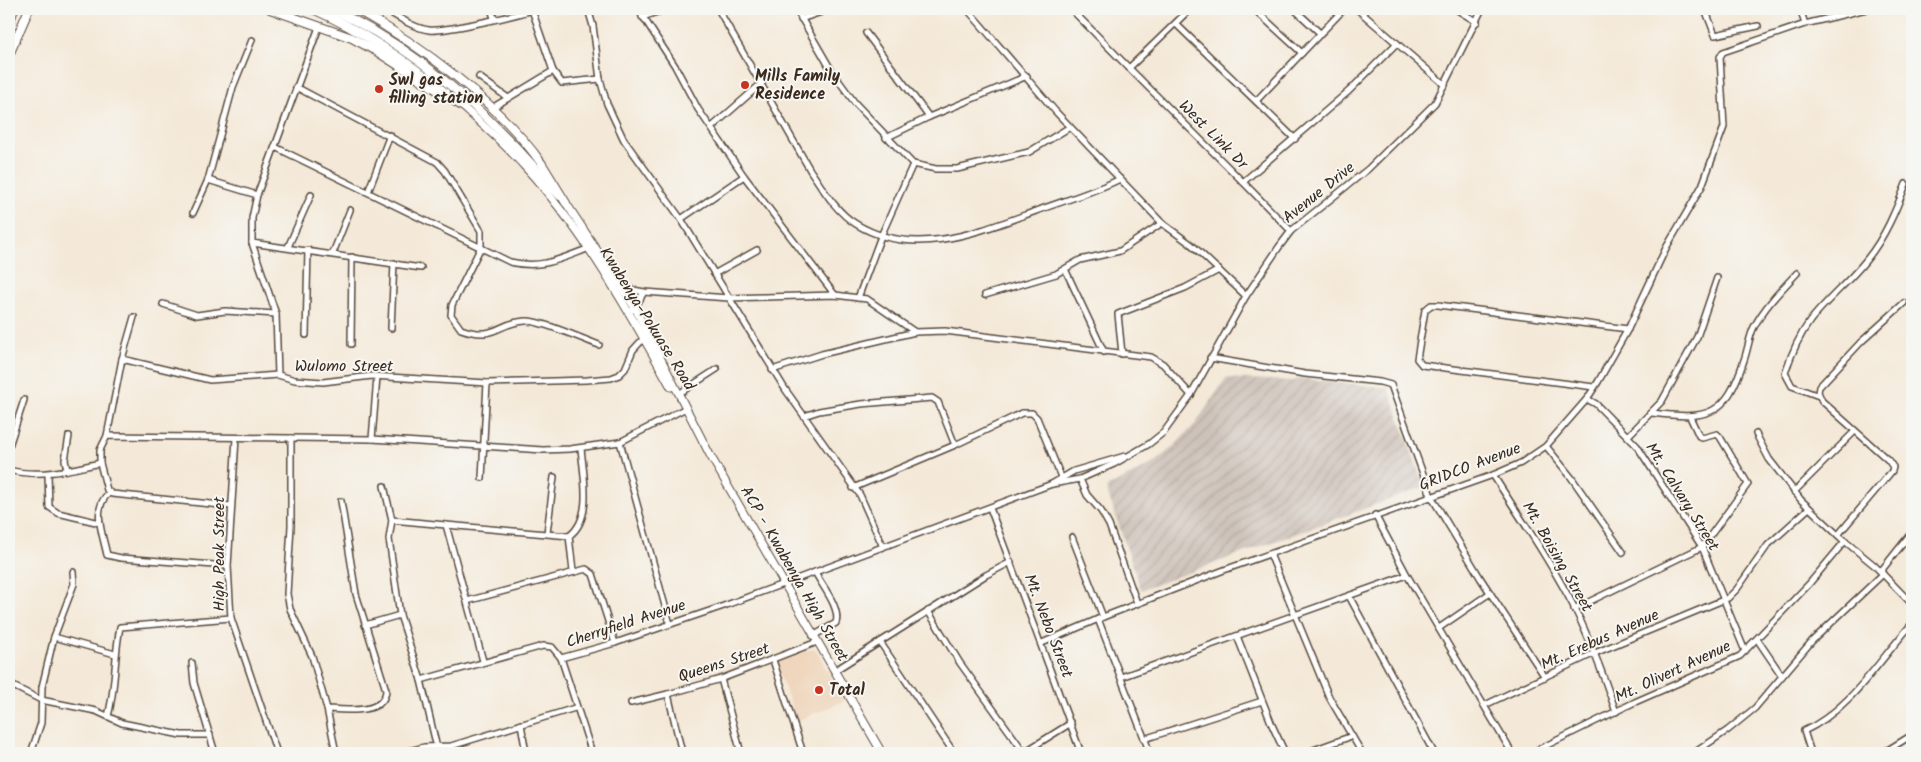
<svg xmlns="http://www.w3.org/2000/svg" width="1921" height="762" font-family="Kalam,sans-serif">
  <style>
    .built { fill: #efd6bc }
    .industrial { fill: url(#industrial-furrows) }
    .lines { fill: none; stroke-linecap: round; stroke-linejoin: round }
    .minor-casing { stroke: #57473a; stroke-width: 8 }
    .secondary-casing { stroke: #57473a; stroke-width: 9 }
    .primary-casing { stroke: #57473a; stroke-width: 10 }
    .trunk-casing { stroke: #57473a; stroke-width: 10 }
    .minor { stroke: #fff; stroke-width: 5 }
    .secondary { stroke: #fff; stroke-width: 7 }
    .primary { stroke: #fff; stroke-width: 8 }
    .trunk { stroke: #fff; stroke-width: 8 }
    .poi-dot { fill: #c8321e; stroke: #f6f6f2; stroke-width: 2 }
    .labels { text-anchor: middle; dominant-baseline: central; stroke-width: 4; stroke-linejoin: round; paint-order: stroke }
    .poi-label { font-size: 16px; font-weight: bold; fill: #3b2a1e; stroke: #f6f6f2; text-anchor: start }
    .street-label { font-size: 16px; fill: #3b2a1e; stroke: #f6f6f2 }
  </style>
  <defs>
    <pattern id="industrial-furrows" width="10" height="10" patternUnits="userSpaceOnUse" patternTransform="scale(1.25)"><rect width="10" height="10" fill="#cdc2b9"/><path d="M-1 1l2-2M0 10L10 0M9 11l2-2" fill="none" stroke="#b1a79f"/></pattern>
  </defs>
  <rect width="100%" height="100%" fill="#f6f6f2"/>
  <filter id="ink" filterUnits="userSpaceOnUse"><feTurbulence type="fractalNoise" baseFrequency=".02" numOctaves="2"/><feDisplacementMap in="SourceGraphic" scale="10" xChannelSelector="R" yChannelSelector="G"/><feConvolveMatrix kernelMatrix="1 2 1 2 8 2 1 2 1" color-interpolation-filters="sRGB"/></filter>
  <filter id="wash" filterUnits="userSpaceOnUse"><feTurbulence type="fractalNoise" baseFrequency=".0096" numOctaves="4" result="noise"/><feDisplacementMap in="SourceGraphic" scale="20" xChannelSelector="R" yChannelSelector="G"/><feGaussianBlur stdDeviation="1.12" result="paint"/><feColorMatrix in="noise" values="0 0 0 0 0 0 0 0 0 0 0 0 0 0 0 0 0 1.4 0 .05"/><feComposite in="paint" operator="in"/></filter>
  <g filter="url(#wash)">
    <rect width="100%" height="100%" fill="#f4e9d8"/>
    <path class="built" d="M815,648L844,701L797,721L775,662Z"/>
    <path class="industrial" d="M1226,378L1294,381L1300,378L1389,388L1424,487L1141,590L1106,488L1152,464L1172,448L1196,423Z"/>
  </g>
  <g filter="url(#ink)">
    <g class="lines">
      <g class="minor-casing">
        <g id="minor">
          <path d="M384,9C397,16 413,28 429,30C443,32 519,15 535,9"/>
          <path d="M491,9L494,18"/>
          <path d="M588,9L593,26L600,79L607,104L624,140L681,219L785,389L860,495L883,547"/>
          <path d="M638,9L675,66L698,109L744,176L835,295"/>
          <path d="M718,9L810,170C823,189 836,212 856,224C915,260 980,231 1039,210C1066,200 1094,192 1120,179"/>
          <path d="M796,9L833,73L855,103L913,164L936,169H957L1029,152L1070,127"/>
          <path d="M967,9L1056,112L1162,223L1192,245L1246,296"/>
          <path d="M1071,9L1129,68"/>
          <path d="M1190,9L1129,68L1243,182L1349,91L1397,43"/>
          <path d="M1254,9L1302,53"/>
          <path d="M1294,9L1321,34"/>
          <path d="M1357,9L1445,85"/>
          <path d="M1456,9L1477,22"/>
          <path d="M1705,9L1715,35L1758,26"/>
          <path d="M1800,9L1805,24"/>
          <path d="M642,17L667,9"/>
          <path d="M801,19L830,9"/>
          <path d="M1176,24L1295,139"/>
          <path d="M319,27L257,195L252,218V243L421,268"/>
          <path d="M866,33L929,117"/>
          <path d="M553,71L562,83L600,79"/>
          <path d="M479,77L508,98"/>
          <path d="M296,87L437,162L445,171L481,231V247L452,305L451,315L461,329C496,341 496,323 525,321C541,320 582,339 599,345"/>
          <path d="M1256,101L1344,9"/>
          <path d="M492,108L553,71L532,10"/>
          <path d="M712,127L762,83"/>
          <path d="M886,138L929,117L1027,76"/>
          <path d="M275,147L510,262C541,269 558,260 587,249"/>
          <path d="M208,180L257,195"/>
          <path d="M1243,182L1291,231"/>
          <path d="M368,192L390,135"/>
          <path d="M193,213L208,180L233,87L252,40"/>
          <path d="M681,219L744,176"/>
          <path d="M252,243L276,314L278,375"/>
          <path d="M288,247L311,195"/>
          <path d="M333,253L350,210"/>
          <path d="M1065,269L1104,352"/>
          <path d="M714,274L757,250"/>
          <path d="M623,288L644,292L729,298L835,295L867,299L915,332"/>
          <path d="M985,295L1056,274L1080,260L1120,251L1162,223"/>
          <path d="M858,298L881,236L913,164"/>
          <path d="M163,304L197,315L225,311L276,314"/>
          <path d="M629,312L635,308L644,292"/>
          <path d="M391,328L394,263"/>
          <path d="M306,335L308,250"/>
          <path d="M351,344L352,257"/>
          <path d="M1122,354L1118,314L1185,288L1219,270"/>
          <path d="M1210,358L1305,374L1380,382L1391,385L1431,496L1481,579L1545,677"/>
          <path d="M122,359L134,317"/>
          <path d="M772,370L822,354L915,332L945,331L1151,357L1163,364L1191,395"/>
          <path d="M1594,387L1422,365L1417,359L1425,310L1431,305H1438L1628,329"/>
          <path d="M680,393L717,369"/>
          <path d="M1819,396L1792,386L1785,373C1791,355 1799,336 1810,321C1827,299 1850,281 1867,259C1885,237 1896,210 1906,184"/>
          <path d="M1587,399L1596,404L1637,446L1702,547L1745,651"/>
          <path d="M1652,413C1708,420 1726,417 1744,360C1748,349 1749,337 1754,327C1765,306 1782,289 1797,273"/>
          <path d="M804,416L819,411L861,404L932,398L938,402L955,445"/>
          <path d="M1756,434L1769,459L1801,500L1841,538L1874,565L1912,604"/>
          <path d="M107,436L122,359L210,380L278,375L295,380L323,382L372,376L487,383L587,380L611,378L619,375L625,369L633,350L644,338"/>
          <path d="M1628,436L1662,401L1697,337L1717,278"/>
          <path d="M236,438L228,566L231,618L277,753"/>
          <path d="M291,438V526L287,594L290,609L312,656L327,709C345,710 385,715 386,690L356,594L341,501"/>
          <path d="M372,439L377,377"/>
          <path d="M620,442L670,624"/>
          <path d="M9,446L24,400"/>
          <path d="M1546,446L1571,477L1623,552"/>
          <path d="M100,463V450L107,436L372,439L543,450L570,449L620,442L686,408"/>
          <path d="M9,470C39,478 70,470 100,463L107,490L112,494L231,506"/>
          <path d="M67,470L65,460L69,436"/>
          <path d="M48,474L49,507L58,513L100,523"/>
          <path d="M1493,475C1521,519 1551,562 1575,609C1591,642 1604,677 1616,712"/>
          <path d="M482,478L487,383"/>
          <path d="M1080,479L1087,495L1101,511L1109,525L1137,603"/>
          <path d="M1052,484L1074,471L1125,456"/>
          <path d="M384,486L392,520L446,525L483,661"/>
          <path d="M853,488L955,445L1022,413H1032L1037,418L1061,477"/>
          <path d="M1794,492L1855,431"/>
          <path d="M109,493C91,508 103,535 107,555L121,558L228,566"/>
          <path d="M990,508L1081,753"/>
          <path d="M1375,515L1407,575L1512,753"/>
          <path d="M392,520L389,539L400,615L421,680L437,748"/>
          <path d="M446,525L569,536L573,571"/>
          <path d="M547,533L554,477"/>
          <path d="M1838,535L1892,471L1893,467L1888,460L1822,401L1818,392L1819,387L1861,342L1904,303"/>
          <path d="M569,536C594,518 583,474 581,448"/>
          <path d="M1072,537L1103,617"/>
          <path d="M1270,554L1329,697L1362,753"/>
          <path d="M1881,571L1912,532"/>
          <path d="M1349,596L1434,753"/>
          <path d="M467,601L586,569L593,574L615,643"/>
          <path d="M1574,609L1702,547L1748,484L1720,437L1717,434L1702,438L1699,436L1690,417"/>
          <path d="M928,611L960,663L1024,752"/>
          <path d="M1098,619L1150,753"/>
          <path d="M365,625L400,615"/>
          <path d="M1439,628L1490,593"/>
          <path d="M813,636L836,623C841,608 822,586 815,572"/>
          <path d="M1237,636L1272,725L1285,753"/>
          <path d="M54,637L115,654"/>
          <path d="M1757,639L1782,676"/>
          <path d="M880,642L954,753"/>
          <path d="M1042,643L1103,617L1224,570L1493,475L1521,463L1546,446L1587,399L1598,382L1628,329L1666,248L1702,186L1724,127L1720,57L1723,52L1805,24L1866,9"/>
          <path d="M561,658L592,753"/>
          <path d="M773,660L803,753"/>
          <path d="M192,663L194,683L215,753"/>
          <path d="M834,671L986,575L1011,562"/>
          <path d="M1121,677L1407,575"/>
          <path d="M721,679L741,753"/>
          <path d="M421,680L543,646L552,647L561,658L615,643L721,607L1052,484L1080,479L1114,464L1149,444L1164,432L1191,395L1246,296L1279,247L1291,231L1368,169L1435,103L1482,9"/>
          <path d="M9,684L41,700L96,711L122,723L181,735H210"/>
          <path d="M631,703L668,694"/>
          <path d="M1485,705L1595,653L1728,598L1737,589L1768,545L1809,508"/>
          <path d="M327,709L336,753"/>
          <path d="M108,716C116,687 114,657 120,627L231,618"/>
          <path d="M521,724L526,753"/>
          <path d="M1144,739L1262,701"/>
          <path d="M31,753L41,723L42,687L54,637L74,584L73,572"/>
          <path d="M401,753L424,747L451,746L575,708"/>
          <path d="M682,753L668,694L721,679L817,642"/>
          <path d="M1023,753L1071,723"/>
          <path d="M1305,753L1352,736"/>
          <path d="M1531,753L1635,702L1740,656L1809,584L1845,541"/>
          <path d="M1694,753L1728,730L1755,708L1812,641L1883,574"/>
          <path d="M1811,753L1804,731C1850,710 1879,660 1912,624"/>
          <path d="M1883,753L1912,735"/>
        </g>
      </g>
      <g class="secondary-casing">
        <g id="secondary">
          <path d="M462,106C484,126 506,145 525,167C584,231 629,311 671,387"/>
          <path d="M566,203L635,308L710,455L882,753"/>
        </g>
      </g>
      <g class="primary-casing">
        <g id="primary">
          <path d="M313,9C362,31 405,59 446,93"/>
          <path d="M331,9C400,40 459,88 511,142C528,159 543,178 560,196"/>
        </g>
      </g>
      <g class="trunk-casing">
        <g id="trunk">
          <path d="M270,9L352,38L376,51L462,106"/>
          <path d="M356,9C420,45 499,103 542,164C550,177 558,190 566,203"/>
          <path d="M9,23L14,9"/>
          <path d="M9,55L29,9"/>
        </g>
      </g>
      <use href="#minor" class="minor"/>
      <use href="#secondary" class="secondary"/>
      <use href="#primary" class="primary"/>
      <use href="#trunk" class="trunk"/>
    </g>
  </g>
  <g class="poi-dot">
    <circle cx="745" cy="85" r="5"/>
    <circle cx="379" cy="89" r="5"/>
    <circle cx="819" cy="690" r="5"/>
  </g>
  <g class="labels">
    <g class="poi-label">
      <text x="755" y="76">Mills Family<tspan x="755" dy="18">Residence</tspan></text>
      <text x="389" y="80">Swl gas<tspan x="389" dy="18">filling station</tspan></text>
      <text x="829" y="690">Total</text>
    </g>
    <g class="street-label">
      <text transform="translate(1213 135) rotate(45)">West Link Dr</text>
      <text transform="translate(1319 193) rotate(-39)">Avenue Drive</text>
      <text transform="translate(647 319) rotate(58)">Kwabenya-Pokuase Road</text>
      <text x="344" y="366">Wulomo Street</text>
      <text transform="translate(1470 467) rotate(-21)">GRIDCO Avenue</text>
      <text transform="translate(1682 497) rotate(58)">Mt. Calvary Street</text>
      <text transform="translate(219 554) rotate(-90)">High Peak Street</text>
      <text transform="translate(1557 557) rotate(60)">Mt. Boising Street</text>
      <text transform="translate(794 574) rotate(60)">ACP - Kwabenya High Street</text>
      <text transform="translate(626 624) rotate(-18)">Cherryfield Avenue</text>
      <text transform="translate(1048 626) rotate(69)">Mt. Nebo Street</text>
      <text transform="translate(1600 640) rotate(-24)">Mt. Erebus Avenue</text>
      <text transform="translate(724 663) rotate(-18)">Queens Street</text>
      <text transform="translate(1673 672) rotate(-25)">Mt. Olivert Avenue</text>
    </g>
  </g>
  <rect width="1921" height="762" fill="none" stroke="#f6f6f2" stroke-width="30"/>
</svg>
